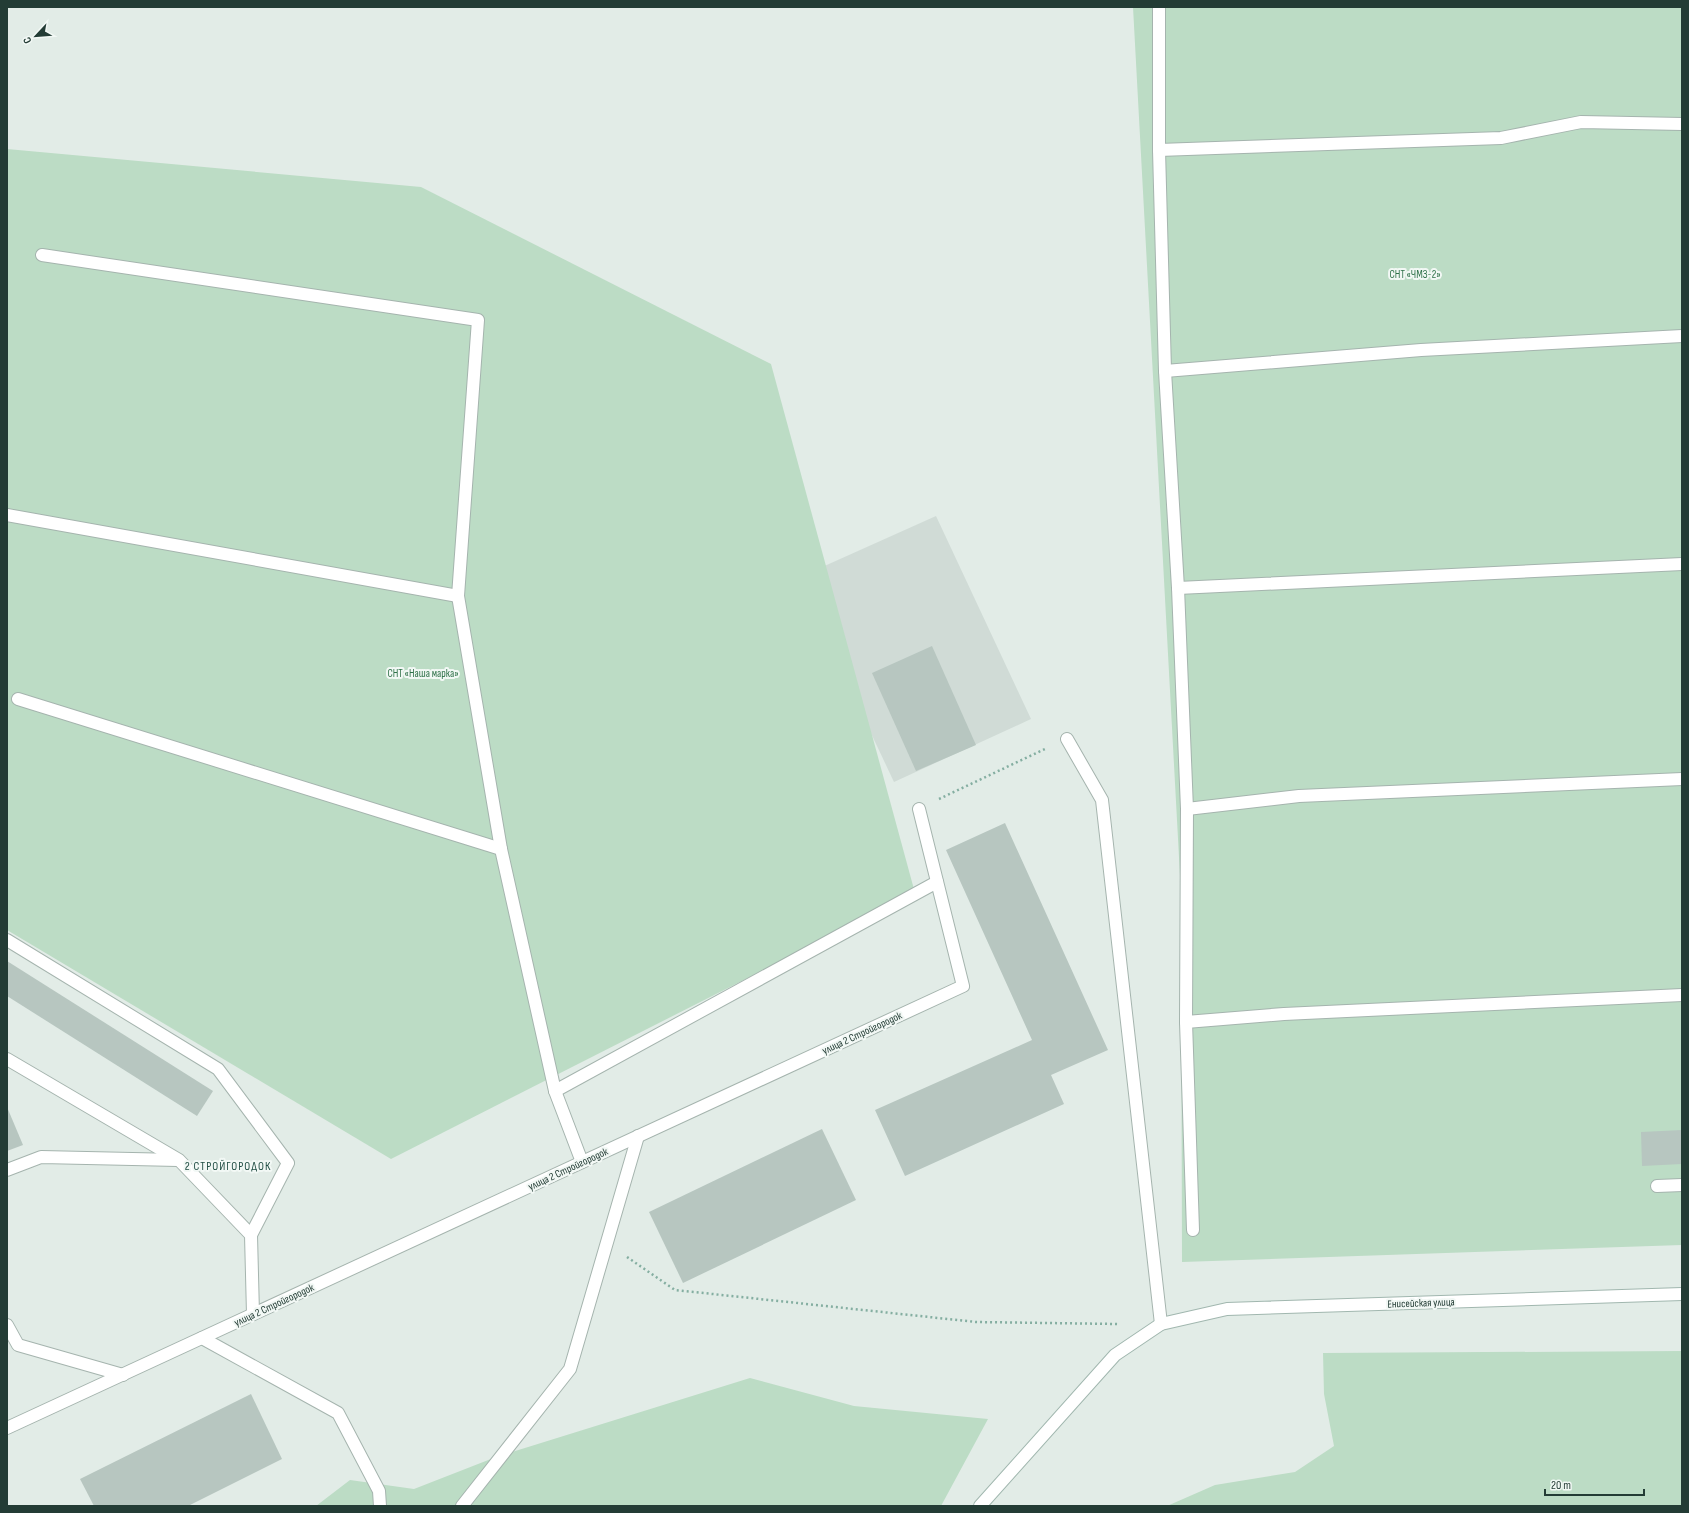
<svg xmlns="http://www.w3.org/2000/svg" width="1689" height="1513" font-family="'Sofia Sans Condensed',sans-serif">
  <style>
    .built { fill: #d0dbd6 }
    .green { fill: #bcdcc5 }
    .building { fill: #b7c6c0 }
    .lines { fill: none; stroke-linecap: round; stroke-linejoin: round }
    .lane-casing { stroke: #a5b4ae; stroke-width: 14 }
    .street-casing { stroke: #a5b4ae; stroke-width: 14 }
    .secondary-casing { stroke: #a1b7af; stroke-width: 14 }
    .path { stroke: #84aea1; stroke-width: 2.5; stroke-dasharray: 2 3; stroke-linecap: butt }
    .lane { stroke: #fff; stroke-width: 12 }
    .street { stroke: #fff; stroke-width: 12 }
    .secondary { stroke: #fff; stroke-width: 12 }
    .labels { text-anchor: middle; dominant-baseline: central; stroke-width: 4; stroke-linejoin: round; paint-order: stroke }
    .park-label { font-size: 11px; fill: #2f7149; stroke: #f2f8f5 }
    .street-label { font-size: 11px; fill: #233c35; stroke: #f2f8f5 }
    .neighbourhood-label { font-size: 12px; letter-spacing: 1px; fill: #204d43; stroke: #f2f8f5 }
  </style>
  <rect width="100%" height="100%" fill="#e2ece7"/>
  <path class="built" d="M936,516L1031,719L894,782L844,676L820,568Z"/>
  <g class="green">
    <path d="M1133,7H1682V1245L1182,1262L1181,894Z"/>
    <path d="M7,149L421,187L771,364L915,893L391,1159L7,930Z"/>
    <path d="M1682,1351V1506H1167L1215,1485L1295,1472L1334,1446L1324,1394L1323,1353Z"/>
    <path d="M750,1378L854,1406L988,1419L941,1506H316L350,1480L414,1489L496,1457Z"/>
  </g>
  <g class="building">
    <path d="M932,646L976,745L916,771L872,673Z"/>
    <path d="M1005,823L1108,1050L1051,1075L1064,1104L905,1176L875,1110L1032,1040L946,850Z"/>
    <path d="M7,961L213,1091L197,1116L7,996Z"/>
    <path d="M7,1107L23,1145L7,1151Z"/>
    <path d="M822,1129L856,1200L683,1283L649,1212Z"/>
    <path d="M1682,1130V1164L1642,1166L1641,1132Z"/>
    <path d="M251,1394L282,1459L188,1506H94L80,1479Z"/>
  </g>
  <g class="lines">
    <g class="lane-casing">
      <g id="lane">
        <path d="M1159,7V150L1165,371L1178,588L1187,809L1186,1022L1193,1230"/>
        <path d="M1159,150L1501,138L1581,122L1682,124"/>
        <path d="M42,255L478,320L458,596L501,849L555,1091L582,1162"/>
        <path d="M1165,371L1421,350L1682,336"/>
        <path d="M7,515L458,596"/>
        <path d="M1178,588L1682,564"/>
        <path d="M18,699L501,849"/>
        <path d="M1187,809L1299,796L1682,779"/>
        <path d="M7,940L218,1069L288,1163L251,1235"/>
        <path d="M1186,1022L1284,1014L1682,995"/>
        <path d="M7,1059L179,1160L251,1235L253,1314"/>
        <path d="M555,1091L937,882"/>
        <path d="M7,1170L41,1157L178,1160"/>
        <path d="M1657,1186L1682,1185"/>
        <path d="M7,1325L18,1345L123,1375"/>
        <path d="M462,1506L570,1369L638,1136"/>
      </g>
    </g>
    <g class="street-casing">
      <g id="street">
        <path d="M1067,739L1102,800L1161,1324"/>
        <path d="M202,1338L338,1413L379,1491L380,1506"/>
        <path d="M7,1428L963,986L919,809"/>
      </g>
    </g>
    <g class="secondary-casing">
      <path id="secondary" d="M980,1506L1115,1355L1161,1324L1227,1309L1682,1294"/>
    </g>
    <g class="path">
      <path d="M939,799L1047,748"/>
      <path d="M627,1257L675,1290L976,1322L1118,1324"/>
    </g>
    <use href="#lane" class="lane"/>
    <use href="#street" class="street"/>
    <use href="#secondary" class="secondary"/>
  </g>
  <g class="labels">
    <g class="park-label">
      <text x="1415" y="274">СНТ «ЧМЗ-2»</text>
      <text x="423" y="673">СНТ «Наша марка»</text>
    </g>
    <g class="street-label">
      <text transform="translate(862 1033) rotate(-25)">улица 2 Стройгородок</text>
      <text transform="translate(568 1169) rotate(-25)">улица 2 Стройгородок</text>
      <text transform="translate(1421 1303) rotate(-2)">Енисейская улица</text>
      <text transform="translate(274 1305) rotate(-25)">улица 2 Стройгородок</text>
    </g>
    <g class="neighbourhood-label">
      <text x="228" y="1166">2 СТРОЙГОРОДОК</text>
    </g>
  </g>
  <rect width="1689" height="1513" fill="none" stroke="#233c35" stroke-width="16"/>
  <g transform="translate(36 36) rotate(244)" stroke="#f2f8f5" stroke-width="3" paint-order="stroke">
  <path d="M0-3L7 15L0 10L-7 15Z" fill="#233c35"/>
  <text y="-6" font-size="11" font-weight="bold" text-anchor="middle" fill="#233c35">С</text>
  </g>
  <path d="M1545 1489v6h99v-6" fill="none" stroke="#233c35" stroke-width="2"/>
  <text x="1551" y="1489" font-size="12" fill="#233c35" stroke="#f2f8f5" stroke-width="3" paint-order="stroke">20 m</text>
</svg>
